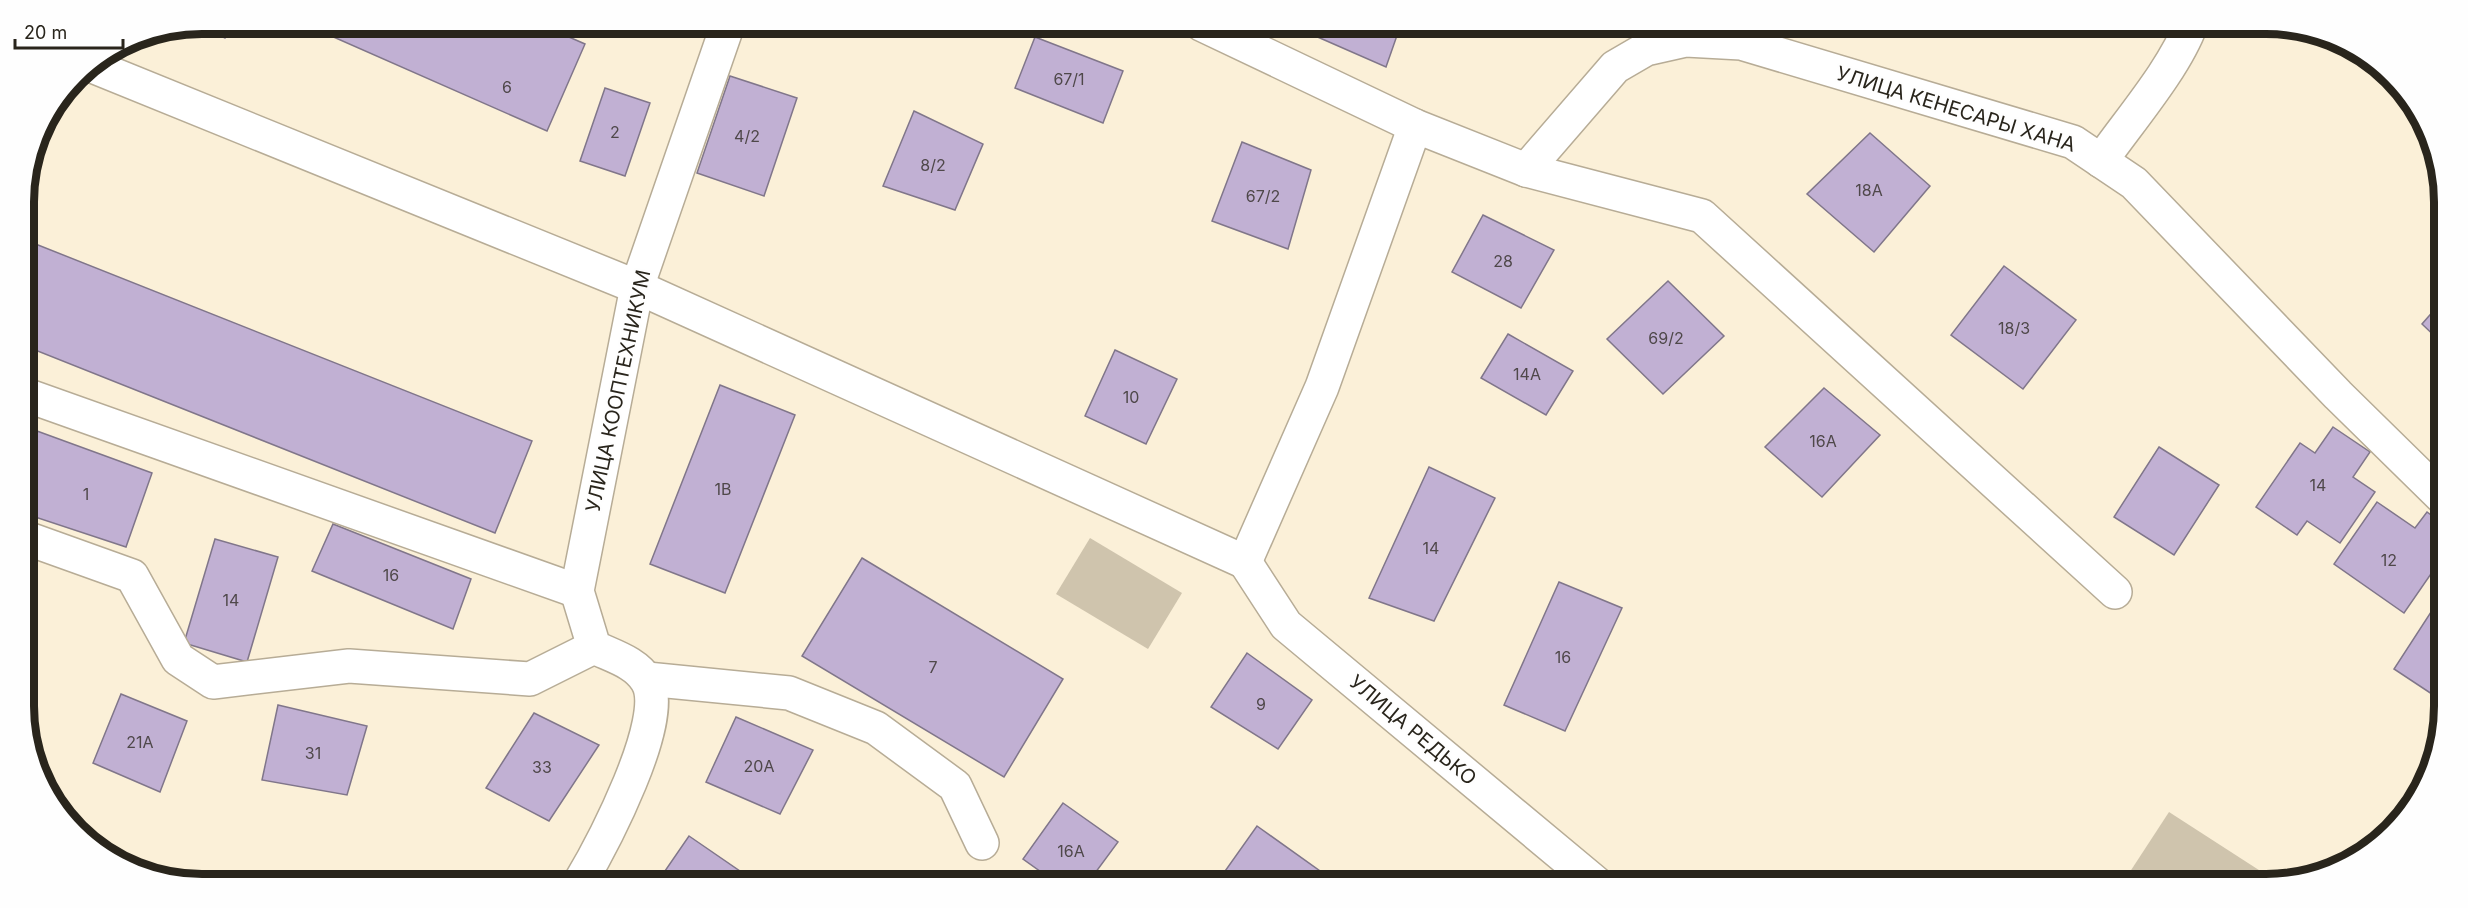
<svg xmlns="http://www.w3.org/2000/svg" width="2468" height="908" font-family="Inter,sans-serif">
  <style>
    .green { fill: #cfc4ad }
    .building { fill: #c1b0d3; stroke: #80768a; stroke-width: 1.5 }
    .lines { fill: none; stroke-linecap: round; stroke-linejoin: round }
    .minor-casing { stroke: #b7ac96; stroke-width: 36 }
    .minor { stroke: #fff; stroke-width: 33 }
    .labels { text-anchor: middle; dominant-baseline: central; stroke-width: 5; stroke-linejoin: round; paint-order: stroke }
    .number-label { font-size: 16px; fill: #4f484a }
    .street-label { font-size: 20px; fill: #29251c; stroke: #fefefe }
    .rim { fill: none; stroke: #29251c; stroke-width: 8 }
  </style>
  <rect width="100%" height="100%" fill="#fbf0d8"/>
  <g class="green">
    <path d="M1090,538L1182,593L1148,649L1056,594Z"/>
    <path d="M2169,812L2279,883L2122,884Z"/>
  </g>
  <g class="building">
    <path d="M202,24H232L225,38L197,25Z"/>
    <path d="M304,24H539L585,44L547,131Z"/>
    <path d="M1307,24H1401L1386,67L1304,31Z"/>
    <path d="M1035,37L1123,71L1103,123L1015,88Z"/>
    <path d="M730,76L797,98L764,196L697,173Z"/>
    <path d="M605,88L650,103L625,176L580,161Z"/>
    <path d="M914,111L983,144L955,210L883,186Z"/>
    <path d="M1870,133L1930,186L1874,252L1807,194Z"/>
    <path d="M1242,142L1311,170L1288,249L1212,221Z"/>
    <path d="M1483,215L1554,250L1521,308L1452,272Z"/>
    <path d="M33,243L532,441L495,533L25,346V263Z"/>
    <path d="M2004,266L2076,320L2023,389L1951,335Z"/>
    <path d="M1668,281L1724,336L1663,394L1607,339Z"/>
    <path d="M2443,300V344L2422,324Z"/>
    <path d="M1508,334L1573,371L1546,415L1481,378Z"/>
    <path d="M1115,350L1177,379L1146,444L1085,416Z"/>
    <path d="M720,385L795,415L725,593L650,564Z"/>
    <path d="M1824,388L1880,435L1822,497L1765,447Z"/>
    <path d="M26,427L152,473L126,547L26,514Z"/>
    <path d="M2333,427L2370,452L2353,477L2375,492L2340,543L2307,521L2297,535L2256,507L2300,443L2315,453Z"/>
    <path d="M2159,447L2219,485L2174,555L2114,517Z"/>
    <path d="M1429,467L1495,498L1434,621L1369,598Z"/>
    <path d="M2377,502L2415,528L2427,512L2443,524L2444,555L2404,613L2334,564Z"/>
    <path d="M333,524L471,579L453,629L312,571Z"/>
    <path d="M215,539L278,557L247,662L184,643Z"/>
    <path d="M862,558L1063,679L1004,777L802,656Z"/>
    <path d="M1559,582L1622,608L1565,731L1504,705Z"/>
    <path d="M2444,592V702L2394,669Z"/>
    <path d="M1247,653L1312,700L1278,749L1211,707Z"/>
    <path d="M121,694L187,721L160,792L93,763Z"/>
    <path d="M278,705L367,726L347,795L262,780Z"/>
    <path d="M534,713L599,745L549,821L486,788Z"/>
    <path d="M736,717L813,750L780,814L706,782Z"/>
    <path d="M1063,803L1118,842L1087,884H1058L1023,859Z"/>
    <path d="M1257,826L1320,871L1311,884H1223L1218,881Z"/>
    <path d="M689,836L750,878L746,884H656Z"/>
  </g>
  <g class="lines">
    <g class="minor-casing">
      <g id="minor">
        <path d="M1201,24L1415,126L1526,170L1702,216L2115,592"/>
        <path d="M90,65L637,287L1245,562"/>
        <path d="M2101,161C2129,121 2175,68 2191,24"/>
        <path d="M1526,170L1615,67L1646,49L1686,40L1741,43L2073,142L2134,183L2338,395L2443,498"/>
        <path d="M26,395L577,591"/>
        <path d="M26,538L132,576L178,659L213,682L349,666L530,679L594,647"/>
        <path d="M1245,562L1286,625L1597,884"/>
        <path d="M1245,562L1322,387L1415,126"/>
        <path d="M647,679L789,693L876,728L955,786L982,843"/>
        <path d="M579,884C601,847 670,718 647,681C636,662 612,656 594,647L577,591L637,287L728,24"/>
      </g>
    </g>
    <use href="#minor" class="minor"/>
  </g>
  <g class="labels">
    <g class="number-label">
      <text x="1069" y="79">67/1</text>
      <text x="507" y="87">6</text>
      <text x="615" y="132">2</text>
      <text x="747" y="136">4/2</text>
      <text x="933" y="165">8/2</text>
      <text x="1869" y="190">18А</text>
      <text x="1263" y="196">67/2</text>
      <text x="1503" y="261">28</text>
      <text x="2014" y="328">18/3</text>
      <text x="1666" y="338">69/2</text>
      <text x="1527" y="374">14А</text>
      <text x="1131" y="397">10</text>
      <text x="1823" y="441">16А</text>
      <text x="2318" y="485">14</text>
      <text x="723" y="489">1В</text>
      <text x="86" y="494">1</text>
      <text x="1431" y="548">14</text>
      <text x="2389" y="560">12</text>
      <text x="391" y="575">16</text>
      <text x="231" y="600">14</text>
      <text x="1563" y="657">16</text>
      <text x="933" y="667">7</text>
      <text x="1261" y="704">9</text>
      <text x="140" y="742">21А</text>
      <text x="313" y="753">31</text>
      <text x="759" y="766">20А</text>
      <text x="542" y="767">33</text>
      <text x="1071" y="851">16А</text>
    </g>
    <g class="street-label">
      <text transform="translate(1956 109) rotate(17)">УЛИЦА КЕНЕСАРЫ ХАНА</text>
      <text transform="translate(618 391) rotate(-78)">УЛИЦА КООПТЕХНИКУМ</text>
      <text transform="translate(1413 730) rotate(40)">УЛИЦА РЕДЬКО</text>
    </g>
  </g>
  <path d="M0 0H2468V908H0ZM202 34H2266A168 168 0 0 1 2434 202V706A168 168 0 0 1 2266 874H202A168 168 0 0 1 34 706V202A168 168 0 0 1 202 34Z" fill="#fefefe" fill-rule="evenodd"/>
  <path class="rim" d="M202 34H2266A168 168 0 0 1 2434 202V706A168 168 0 0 1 2266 874H202A168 168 0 0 1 34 706V202A168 168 0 0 1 202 34Z"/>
  <path d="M15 39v9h108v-9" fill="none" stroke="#29251c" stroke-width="3"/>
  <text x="24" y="39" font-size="18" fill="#29251c" stroke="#fefefe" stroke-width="4.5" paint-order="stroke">20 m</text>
</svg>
